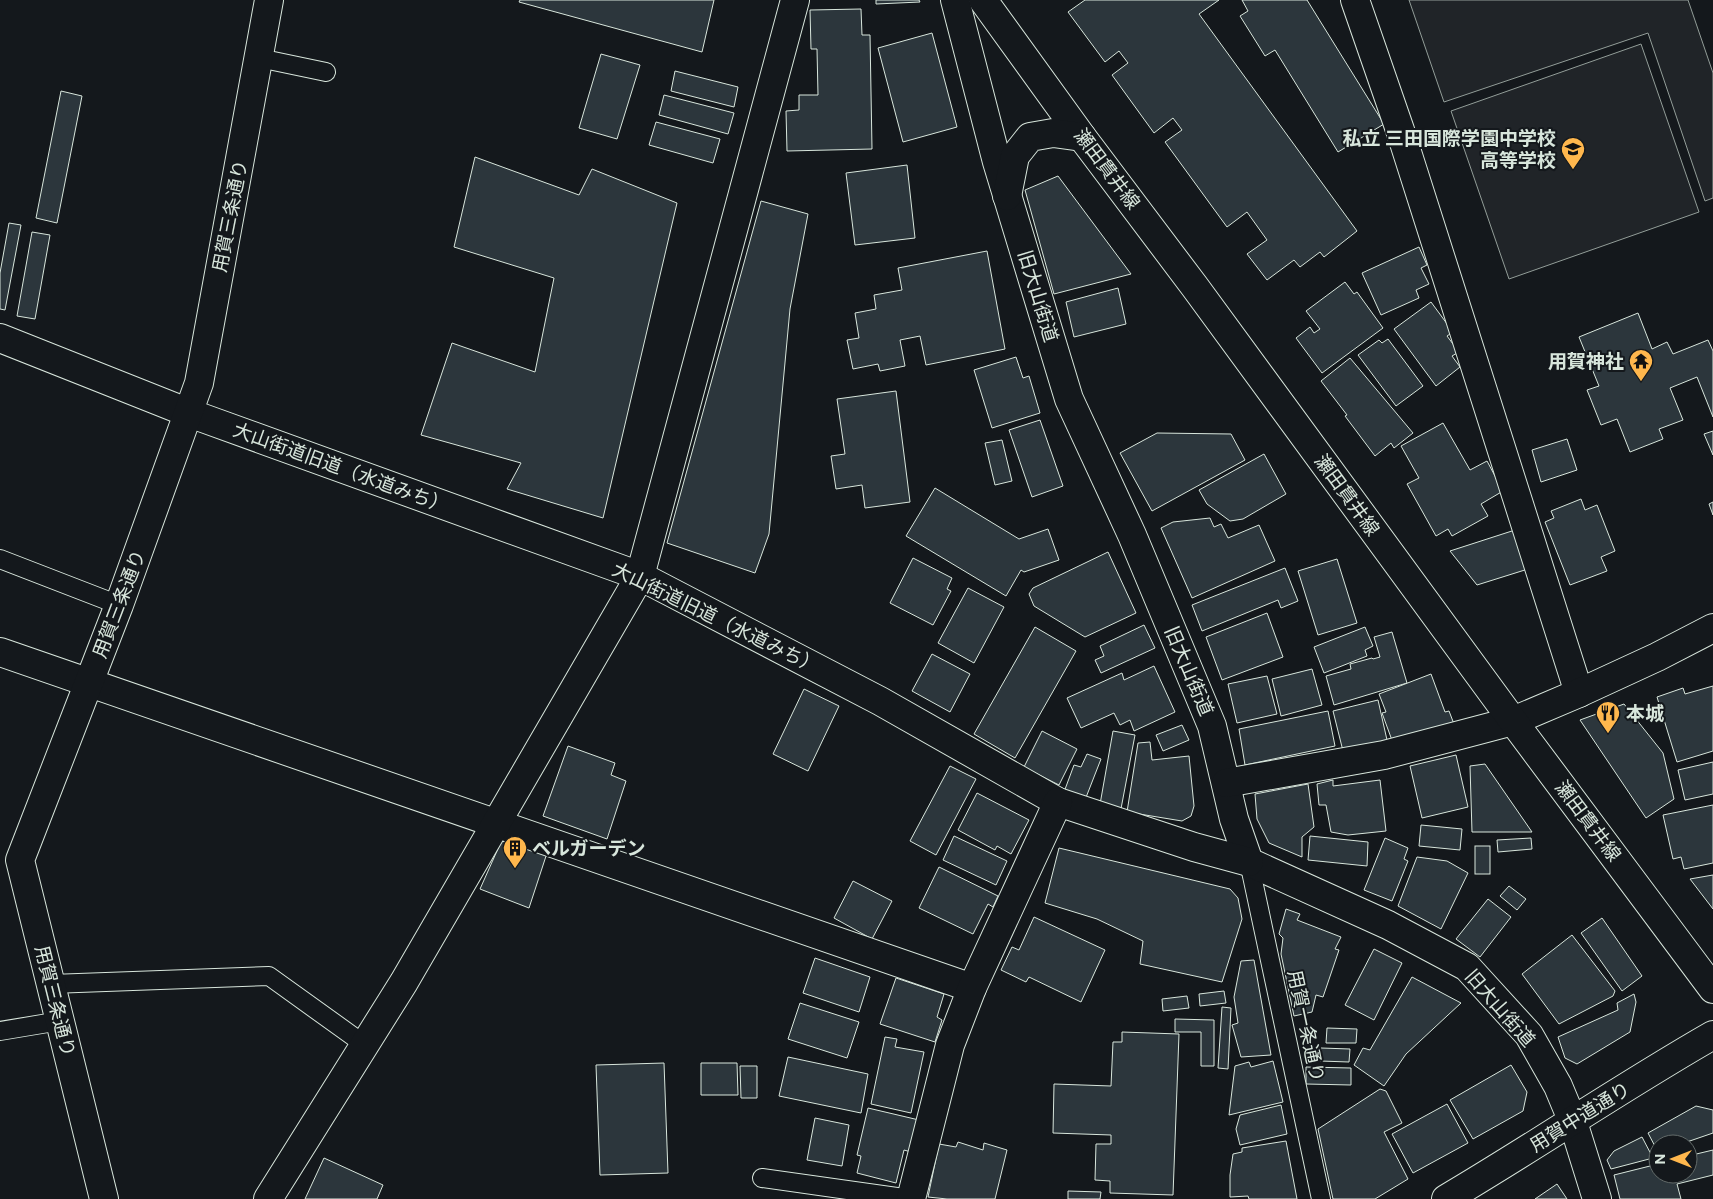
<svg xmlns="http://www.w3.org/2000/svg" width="1713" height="1199" font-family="Figtree,'Noto Sans JP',sans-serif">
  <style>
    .green { fill: #202428; stroke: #939e99 }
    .building { fill: #2c363c; stroke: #d8e6dc }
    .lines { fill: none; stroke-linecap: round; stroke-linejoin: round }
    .lane-casing { stroke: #d8e6dc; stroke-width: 20 }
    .street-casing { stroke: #d8e6dc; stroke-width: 30 }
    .secondary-casing { stroke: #d8e6dc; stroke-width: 30 }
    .lane { stroke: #14181c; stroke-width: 18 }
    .street { stroke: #14181c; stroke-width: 28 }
    .secondary { stroke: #14181c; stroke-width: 28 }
    .labels { text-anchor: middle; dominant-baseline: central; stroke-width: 4; stroke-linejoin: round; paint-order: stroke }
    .poi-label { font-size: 19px; font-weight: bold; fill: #d8e6dc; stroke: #14181c; text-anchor: end }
    .street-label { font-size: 19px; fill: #d8e6dc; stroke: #14181c }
  </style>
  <rect width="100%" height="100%" fill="#14181c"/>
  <g class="green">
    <path d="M1409,0H1688L1713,73V198L1705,201L1648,33L1444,102Z"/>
    <path d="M1641,44L1699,212L1509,279L1451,111Z"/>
  </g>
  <g class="building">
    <path d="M520,0H714L702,52L519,2Z"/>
    <path d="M876,0H919L920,2L876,4Z"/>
    <path d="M1085,0H1219L1199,14L1357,231L1324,257L1320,252L1300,267L1294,260L1267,280L1247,254L1267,240L1247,212L1227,227L1165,142L1182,130L1173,118L1154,133L1112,75L1128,63L1119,51L1105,62L1068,12Z"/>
    <path d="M1242,0H1307L1384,124L1338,152L1275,50L1265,56L1240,16L1248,11Z"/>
    <path d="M861,9L862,35H870L872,149L787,151L786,111L799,110V95H818L817,49H811L810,10Z"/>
    <path d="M932,33L957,127L903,142L878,48Z"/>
    <path d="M601,54L640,65L617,139L579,128Z"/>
    <path d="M675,71L738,87L734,107L671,91Z"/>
    <path d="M61,91L82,96L57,223L36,218Z"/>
    <path d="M664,95L734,113L728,134L659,115Z"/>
    <path d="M656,122L720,139L713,163L649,145Z"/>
    <path d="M475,157L579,195L592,169L677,203L603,518L507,489L521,463L421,435L452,343L535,372L554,278L454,247Z"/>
    <path d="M907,165L915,238L855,245L846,173Z"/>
    <path d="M1058,176L1131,274L1054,294L1025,190Z"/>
    <path d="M761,201L808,214L790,309L769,534L755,573L667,543Z"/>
    <path d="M9,223L21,225L5,310L0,309V273Z"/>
    <path d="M32,232L50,235L35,319L17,316Z"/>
    <path d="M1419,247L1427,265L1421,268L1429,284L1416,290L1419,298L1381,315L1362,273Z"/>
    <path d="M987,251L1005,349L926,365L920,336L900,340L905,366L880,371L878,364L853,369L847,340L859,338L855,313L876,309L874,295L902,290L898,268Z"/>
    <path d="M1345,282L1354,294L1357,292L1383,328L1322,373L1296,338L1310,327L1314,333L1320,329L1306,311Z"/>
    <path d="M1118,288L1126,324L1074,337L1066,302Z"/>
    <path d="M1431,302L1453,332L1447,336L1459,352L1452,356L1460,367L1436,386L1394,329Z"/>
    <path d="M1638,313L1652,349L1667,342L1673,354L1708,340L1713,351V417L1697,377L1670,388L1683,420L1659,429L1663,439L1630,452L1617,419L1601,425L1587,390L1599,386L1579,337Z"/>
    <path d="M1388,339L1423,386L1396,406L1358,355L1379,340L1382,343Z"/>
    <path d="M1016,357L1023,378L1029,376L1040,413L992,428L974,370Z"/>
    <path d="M1350,358L1413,433L1394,448L1391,443L1375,456L1345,416L1347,415L1321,381Z"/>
    <path d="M896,391L910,502L865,508L862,485L836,489L831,456L845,454L837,399Z"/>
    <path d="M1040,420L1063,486L1032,497L1009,430Z"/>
    <path d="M1443,423L1470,470L1487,461L1503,491L1481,504L1488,516L1452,536L1448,529L1436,536L1407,484L1419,478L1401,446Z"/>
    <path d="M1713,431V455L1704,434Z"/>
    <path d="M1157,433L1231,434L1245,460L1152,511L1120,453Z"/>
    <path d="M1567,439L1577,470L1541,482L1532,450Z"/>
    <path d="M1002,440L1012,481L995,485L985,443Z"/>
    <path d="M1264,454L1286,494L1243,519L1230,521L1207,504L1199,490Z"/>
    <path d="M935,488L1019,539L1048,529L1059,560L1024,572L1021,570L1006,596L906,536Z"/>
    <path d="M1581,499L1585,510L1597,505L1615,551L1601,557L1607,571L1570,585L1545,522L1554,518L1551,511Z"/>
    <path d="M1713,502V515L1709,504Z"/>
    <path d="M1210,518L1214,527L1221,524L1228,538L1259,525L1275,561L1192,598L1161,528L1173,522Z"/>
    <path d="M1515,530L1528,569L1477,585L1450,551Z"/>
    <path d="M1108,552L1136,613L1085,637L1034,606L1029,594L1033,588Z"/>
    <path d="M913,558L952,578L947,589L951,591L933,625L890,603Z"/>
    <path d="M1337,559L1357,623L1318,635L1298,571Z"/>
    <path d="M1285,568L1298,601L1281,608L1278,600L1202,631L1192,605Z"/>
    <path d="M968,588L1004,607L974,663L938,643Z"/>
    <path d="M1267,613L1283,657L1222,680L1206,637Z"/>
    <path d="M1144,625L1155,648L1101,673L1095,660L1104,656L1100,646Z"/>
    <path d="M1035,627L1076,651L1015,758L974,734Z"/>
    <path d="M1365,627L1373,646L1365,650L1367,656L1324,673L1314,647Z"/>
    <path d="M1392,632L1407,683L1334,705L1326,676L1351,669L1350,664L1372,658L1373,659L1380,657L1374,637Z"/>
    <path d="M932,654L970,674L950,712L912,691Z"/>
    <path d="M1154,666L1175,712L1134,731L1130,720L1120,725L1114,713L1081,728L1067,698L1122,673L1124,680Z"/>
    <path d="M1312,669L1322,705L1281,716L1272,679Z"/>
    <path d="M1431,674L1445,712L1449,711L1454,724L1393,743L1382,713L1386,712L1379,694Z"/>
    <path d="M1267,676L1277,714L1237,723L1228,684Z"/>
    <path d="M1713,686V751L1677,762L1657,697L1683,688L1685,694Z"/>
    <path d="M804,689L839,706L808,771L773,754Z"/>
    <path d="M1378,700L1387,740L1343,751L1333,711Z"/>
    <path d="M1624,704L1663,753L1674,799L1646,818L1580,720Z"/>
    <path d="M1328,711L1335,746L1245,765L1239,729Z"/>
    <path d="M1182,725L1189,740L1163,751L1156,735Z"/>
    <path d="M1042,731L1077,749L1059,785L1029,770L1022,771Z"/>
    <path d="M1113,731L1135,735L1120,814L1099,810Z"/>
    <path d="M1150,742L1152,760L1189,756L1194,806L1191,816L1182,821L1127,812L1138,743Z"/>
    <path d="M568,746L615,763L611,775L626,781L607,839L543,816Z"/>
    <path d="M1087,754L1101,759L1085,800L1064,792L1074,765L1081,767Z"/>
    <path d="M1456,755L1468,807L1422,818L1410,766Z"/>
    <path d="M1713,762V794L1685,800L1678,770Z"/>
    <path d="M1485,764L1532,832H1472L1470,766Z"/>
    <path d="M950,766L976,779L936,855L910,841Z"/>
    <path d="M1333,780V786L1380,780L1386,831L1348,835L1331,832L1326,805H1319L1317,784Z"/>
    <path d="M1308,784L1314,827L1302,837V857L1269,843L1257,819L1255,794Z"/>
    <path d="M977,793L1029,820L1011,854L997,846L995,850L958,830Z"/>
    <path d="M1713,805V863L1684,869L1681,857L1673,859L1663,815Z"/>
    <path d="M1421,825L1462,829L1460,850L1419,846Z"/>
    <path d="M505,833L548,850L529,908L480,889Z"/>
    <path d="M954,836L1007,861L996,885L943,860Z"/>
    <path d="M1310,836L1368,842L1367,866L1308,860Z"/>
    <path d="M1385,838L1408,848L1404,859L1408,861L1392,901L1364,890Z"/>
    <path d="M1531,838L1532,849L1498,852L1497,840Z"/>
    <rect x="1475" y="846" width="15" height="28"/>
    <path d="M1059,848L1230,889L1238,898L1242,919L1222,982L1140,964L1143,941L1097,919L1045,903Z"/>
    <path d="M1417,857L1447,861L1468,873L1441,929L1398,906Z"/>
    <path d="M939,867L998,896L993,907L988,904L973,934L919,908Z"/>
    <path d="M1713,875V909L1690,879Z"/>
    <path d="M853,881L892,901L872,939L834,918Z"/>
    <path d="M1509,886L1526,899L1517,910L1500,896Z"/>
    <path d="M1488,899L1511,917L1480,957L1456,939Z"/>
    <path d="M1286,909L1300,914L1297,920L1341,937L1335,949L1339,950L1323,997L1316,995L1312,1012L1294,1016L1281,954L1283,938L1279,934Z"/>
    <path d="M1034,917L1105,950L1081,1002L1029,977L1026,982L1001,970L1012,947L1019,950Z"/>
    <path d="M1602,918L1642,976L1622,991L1581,933Z"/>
    <path d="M1572,935L1615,991L1613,996L1559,1024L1522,974Z"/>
    <path d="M1374,949L1402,963L1374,1020L1345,1005Z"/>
    <path d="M815,958L870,977L859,1012L803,993Z"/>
    <path d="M1254,960L1271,1055L1241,1057L1232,1025L1238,1023L1234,997L1241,961Z"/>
    <path d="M1412,977L1461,1003L1406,1054L1384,1086L1354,1065L1363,1048L1370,1050Z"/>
    <path d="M896,978L944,994L937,1017L942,1020L935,1042L880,1024Z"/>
    <path d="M1224,991L1226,1003L1200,1006L1199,994Z"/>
    <path d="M1634,994L1636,1002L1630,1032L1577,1064L1565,1058L1558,1037L1618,1010L1617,1003Z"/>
    <path d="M1187,996L1189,1008L1163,1011L1162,999Z"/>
    <path d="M800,1003L859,1022L847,1058L788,1039Z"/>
    <path d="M1222,1007L1231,1008L1228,1069L1218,1068Z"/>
    <path d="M1175,1019L1214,1020V1066H1201V1032H1175Z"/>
    <path d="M1327,1028L1357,1029L1356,1043H1326Z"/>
    <path d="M1122,1032L1179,1034L1173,1195L1110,1193V1181L1095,1180L1096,1144H1111V1135L1053,1133L1054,1084L1111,1086L1113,1042H1122Z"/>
    <path d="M885,1037L897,1039L895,1047L924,1052L911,1113L871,1104Z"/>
    <path d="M1321,1048L1350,1049L1349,1062L1320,1061Z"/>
    <path d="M788,1057L868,1074L861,1113L779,1096Z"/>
    <path d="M1273,1061L1283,1102L1229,1115L1235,1066L1249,1062L1251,1067Z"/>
    <path d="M664,1063L668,1173L600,1175L596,1065Z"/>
    <path d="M701,1063H737L738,1095H701Z"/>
    <path d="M1511,1065L1527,1092L1523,1111L1473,1139L1450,1100Z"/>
    <path d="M740,1066H757V1098H741Z"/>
    <path d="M1306,1067L1351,1068V1085L1306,1084Z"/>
    <path d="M1380,1089L1386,1091L1402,1123L1384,1132L1408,1179L1375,1199H1333L1318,1129Z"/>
    <path d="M1447,1104L1468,1143L1413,1173L1392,1134Z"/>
    <path d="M1281,1105L1287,1134L1240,1145L1236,1129L1240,1115Z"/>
    <path d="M1696,1106L1713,1110V1133L1681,1144H1658V1152L1648,1133Z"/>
    <path d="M868,1108L919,1120L911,1152L904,1150L896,1183L857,1173L861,1156L857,1155Z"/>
    <path d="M815,1118L849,1125L842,1166L807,1160Z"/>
    <path d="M1642,1137L1653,1158L1611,1169L1607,1160L1614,1151Z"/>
    <path d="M1286,1141L1297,1199H1249L1248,1196L1230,1197V1175L1233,1154L1242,1152V1148Z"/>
    <path d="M958,1142L983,1150L984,1143L1007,1150L995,1199H947L928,1197L939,1144L956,1147Z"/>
    <path d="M1713,1150V1175L1677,1184L1681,1199H1620L1614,1175L1658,1164V1174H1688V1156Z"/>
    <path d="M324,1158L383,1185L377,1199H305Z"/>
    <path d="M1557,1184L1567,1199H1535Z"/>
    <path d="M1068,1191L1101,1192L1100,1199H1068Z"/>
  </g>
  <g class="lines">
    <g class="lane-casing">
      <g id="lane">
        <path d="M259,58L326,72"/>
        <path d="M0,559L119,605"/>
        <path d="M1249,862L1321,1199"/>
        <path d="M51,984L269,976L365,1045"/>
        <path d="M0,1031L60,1021"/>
        <path d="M762,1178L911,1199"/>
      </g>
    </g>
    <g class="street-casing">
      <g id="street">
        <path d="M955,0L997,162L1069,399L1132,535L1212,726L1234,819L1249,862L1388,925L1467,967L1529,1035L1558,1086L1573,1122L1597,1199"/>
        <path d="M1355,0L1400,130L1579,693"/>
        <path d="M0,338L189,413L640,576L880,701L1058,802L1194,847L1249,862"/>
        <path d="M0,652L972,988"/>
        <path d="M1226,783L1384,755L1513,721L1579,693L1657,657L1713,628"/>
        <path d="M104,1199L20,860L119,605L199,383L269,0"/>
        <path d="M268,1199L404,982L640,576L795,0"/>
        <path d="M911,1199L950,1045L972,988L1058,802"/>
      </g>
    </g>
    <g class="secondary-casing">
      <g id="secondary">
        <path d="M983,0L1082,137L1195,287L1513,721L1713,989"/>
        <path d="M1007,196L1015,156L1030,137L1053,133L1082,137"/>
        <path d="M1446,1199C1536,1146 1622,1087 1713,1035"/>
      </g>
    </g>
    <use href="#lane" class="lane"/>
    <use href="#street" class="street"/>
    <use href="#secondary" class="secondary"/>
  </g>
  <defs>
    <g id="school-pin" transform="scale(1.25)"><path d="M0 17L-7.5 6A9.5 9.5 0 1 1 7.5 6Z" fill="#ffb74d" stroke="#14181c"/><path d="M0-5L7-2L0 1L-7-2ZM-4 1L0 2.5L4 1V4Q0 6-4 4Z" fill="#111"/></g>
    <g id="temple-pin" transform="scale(1.25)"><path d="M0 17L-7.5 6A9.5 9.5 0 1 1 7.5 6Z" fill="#ffb74d" stroke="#14181c"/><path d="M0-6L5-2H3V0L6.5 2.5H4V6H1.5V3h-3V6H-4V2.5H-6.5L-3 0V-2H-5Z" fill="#111"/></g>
    <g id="restaurant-pin" transform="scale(1.25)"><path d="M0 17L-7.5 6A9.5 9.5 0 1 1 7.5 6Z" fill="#ffb74d" stroke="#14181c"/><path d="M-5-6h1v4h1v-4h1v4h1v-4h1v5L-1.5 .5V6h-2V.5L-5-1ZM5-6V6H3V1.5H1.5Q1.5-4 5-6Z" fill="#111"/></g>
    <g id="building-pin" transform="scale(1.25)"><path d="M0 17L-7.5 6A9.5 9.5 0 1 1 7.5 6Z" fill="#ffb74d" stroke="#14181c"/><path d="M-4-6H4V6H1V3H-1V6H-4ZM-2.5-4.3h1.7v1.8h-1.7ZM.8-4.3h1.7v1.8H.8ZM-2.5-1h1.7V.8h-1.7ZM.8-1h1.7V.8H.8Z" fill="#111"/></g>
  </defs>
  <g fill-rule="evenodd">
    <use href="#school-pin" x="1573" y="149"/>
    <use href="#temple-pin" x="1641" y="361"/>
    <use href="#restaurant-pin" x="1608" y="713"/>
    <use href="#building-pin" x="515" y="848"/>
  </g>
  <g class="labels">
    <g class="poi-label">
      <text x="1556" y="138">私立 三田国際学園中学校<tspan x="1556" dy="22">高等学校</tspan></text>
      <text x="1624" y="361">用賀神社</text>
      <text x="1626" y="713" text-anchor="start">本城</text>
      <text x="532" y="848" text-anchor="start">ベルガーデン</text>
    </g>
    <g class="street-label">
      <text transform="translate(1107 169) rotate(53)">瀬田貫井線</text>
      <text transform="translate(230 216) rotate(-79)">用賀三条通り</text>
      <text transform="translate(1038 296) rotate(73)">旧大山街道</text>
      <text transform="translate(341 468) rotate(20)">大山街道旧道（水道みち）</text>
      <text transform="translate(1347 495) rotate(54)">瀬田貫井線</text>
      <text transform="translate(119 604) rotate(-69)">用賀三条通り</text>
      <text transform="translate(716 618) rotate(26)">大山街道旧道（水道みち）</text>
      <text transform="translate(1189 671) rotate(67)">旧大山街道</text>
      <text transform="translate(1588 821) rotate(53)">瀬田貫井線</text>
      <text transform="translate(55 1001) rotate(76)">用賀三条通り</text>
      <text transform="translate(1500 1008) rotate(49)">旧大山街道</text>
      <text transform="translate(1306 1026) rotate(78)">用賀一条通り</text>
      <text transform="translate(1580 1117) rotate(-32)">用賀中道通り</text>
    </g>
  </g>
  <g transform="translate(1673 1159) rotate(270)"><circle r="24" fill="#14181c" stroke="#626a69"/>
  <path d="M0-4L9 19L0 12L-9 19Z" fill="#ffb74d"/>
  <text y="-8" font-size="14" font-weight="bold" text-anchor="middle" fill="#d8e6dc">N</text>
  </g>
</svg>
